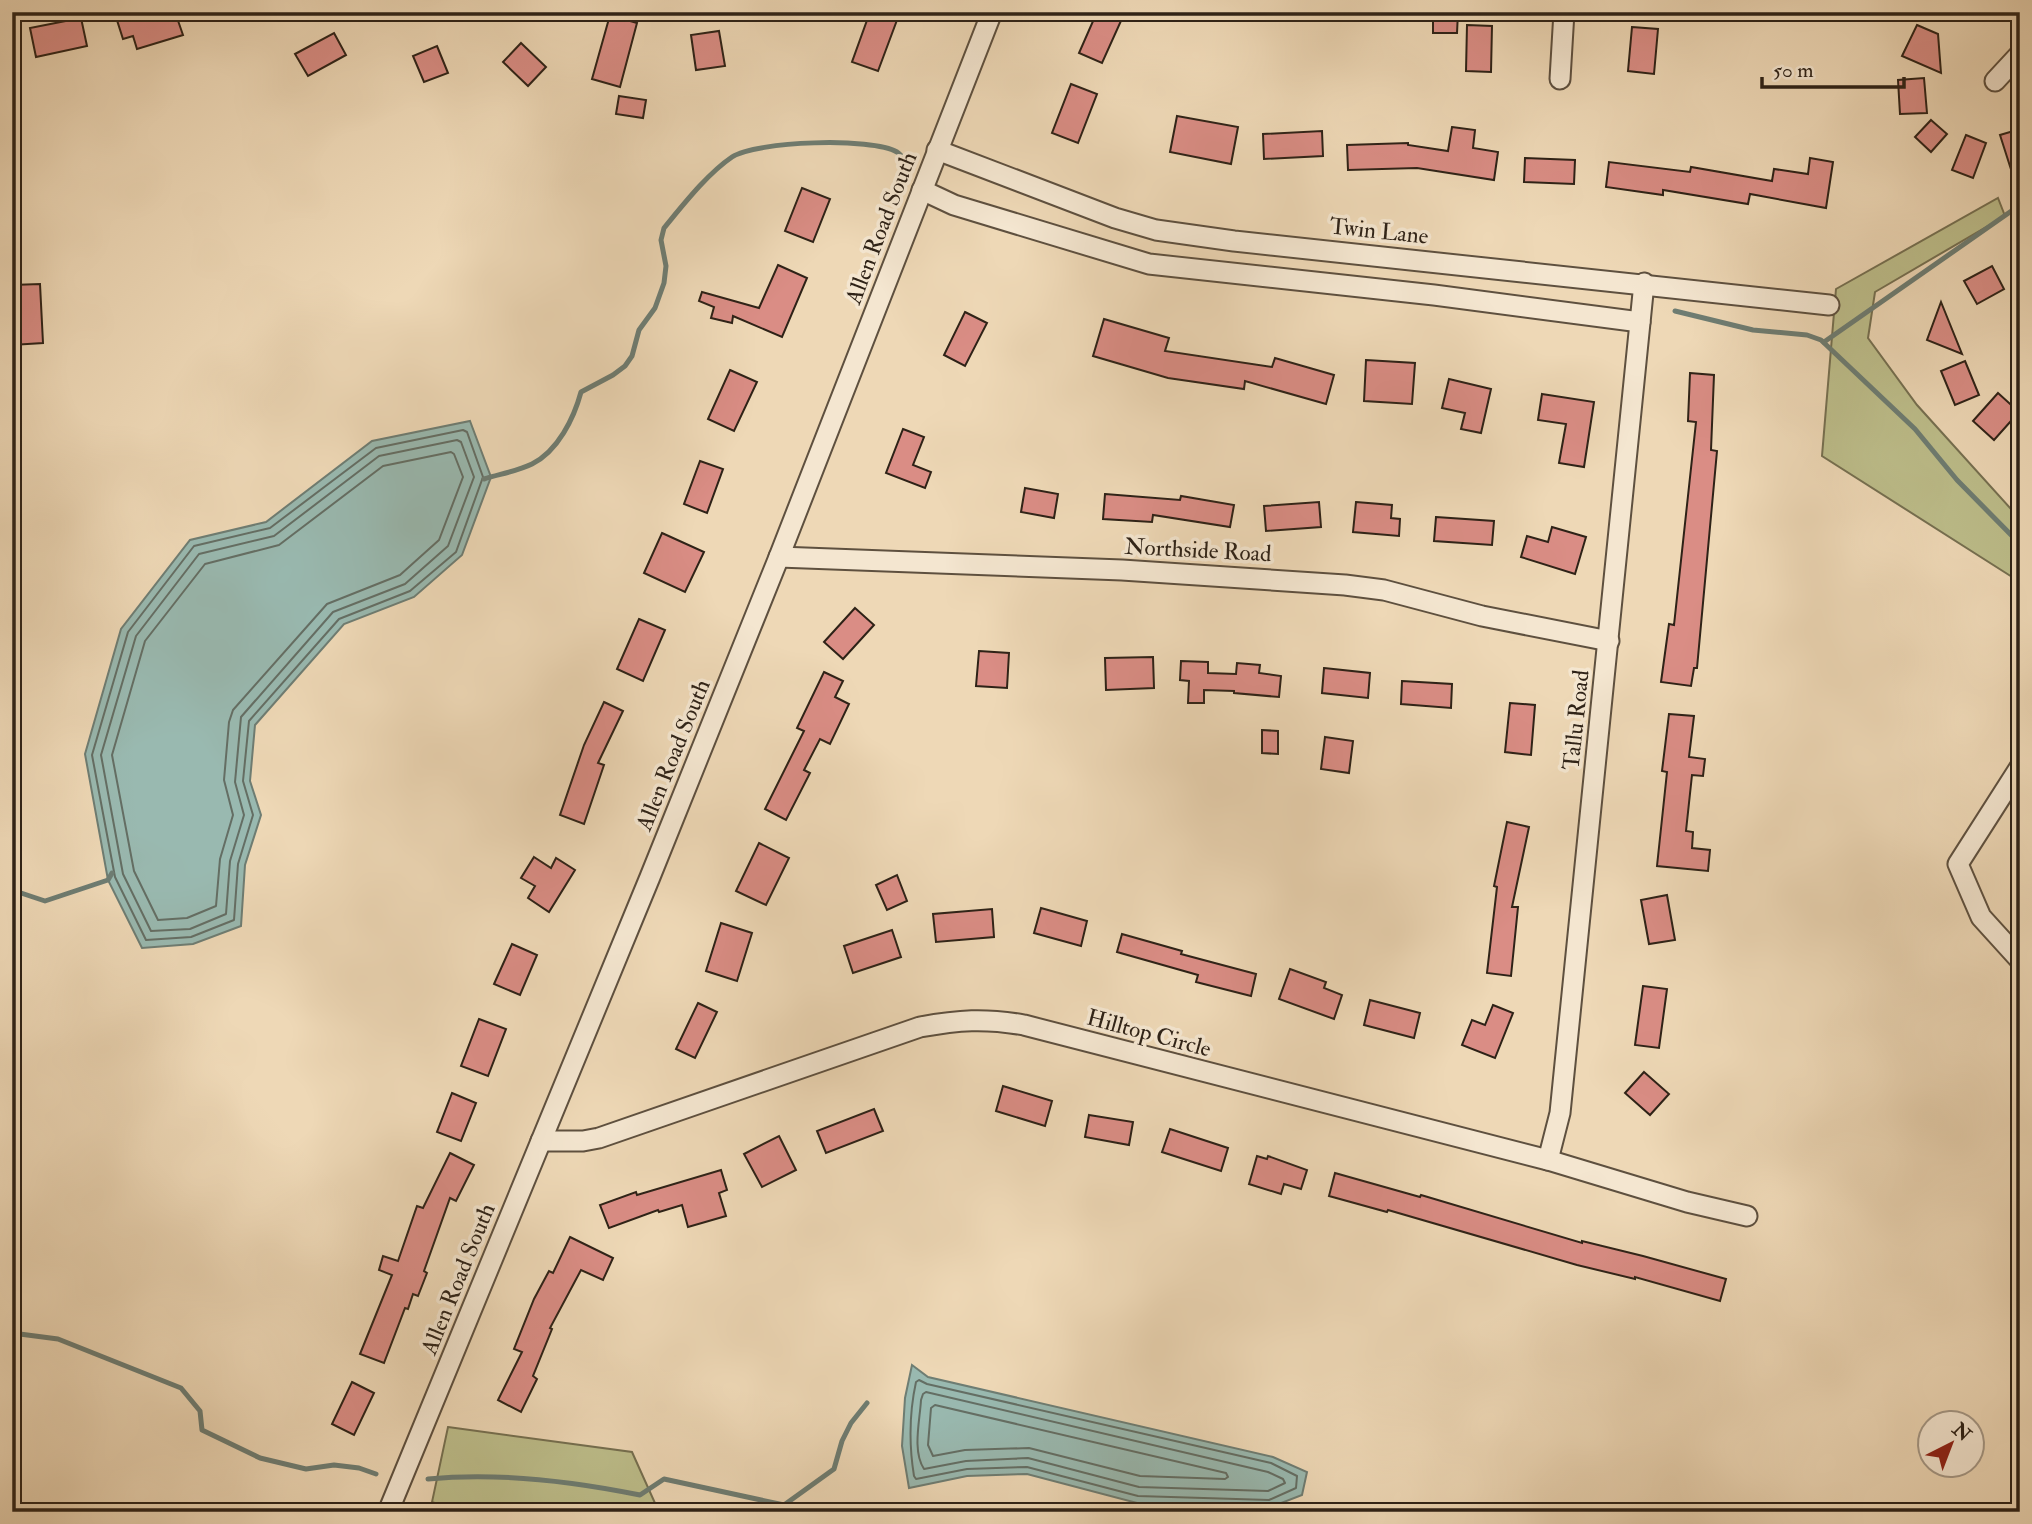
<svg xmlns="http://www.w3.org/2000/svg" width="2032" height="1524" font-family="'IM FELL Double Pica',serif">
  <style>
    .green { fill: #bdbe8b; stroke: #767051; stroke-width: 2 }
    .water { fill: #99b9b0; stroke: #6e7d73; stroke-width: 2 }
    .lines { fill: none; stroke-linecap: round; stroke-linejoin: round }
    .shore { stroke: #646e64; stroke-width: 2 }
    .stream { stroke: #6e7d73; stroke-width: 5 }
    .building { fill: #da8d85; stroke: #2e2217; stroke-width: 2 }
    .minor-casing { stroke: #5e503f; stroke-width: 23 }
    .minor { stroke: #f4e6d0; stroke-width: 19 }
    .labels { text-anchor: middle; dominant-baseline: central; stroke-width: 7; stroke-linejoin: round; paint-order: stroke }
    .street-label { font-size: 23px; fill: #2e2217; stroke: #f4e6d0 }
  </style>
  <rect width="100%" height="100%" fill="#eed8b6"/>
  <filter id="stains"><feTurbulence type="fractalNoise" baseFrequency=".00286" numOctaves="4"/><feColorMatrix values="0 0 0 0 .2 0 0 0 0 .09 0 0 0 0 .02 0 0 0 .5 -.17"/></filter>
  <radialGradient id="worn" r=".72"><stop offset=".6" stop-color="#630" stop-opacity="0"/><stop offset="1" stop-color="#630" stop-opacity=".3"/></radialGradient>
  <g class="green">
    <path d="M1998,198L2005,216L1875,292L1868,338L1917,405L2020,519V582L1822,456L1836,289Z"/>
    <path d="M448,1427L632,1452L659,1512H458L432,1502Z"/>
  </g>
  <g class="water">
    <path d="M470,421L491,477L462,555L414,597L344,624L255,725L250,781L261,815L245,865L241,926L193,944L142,948L108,880L85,754L121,629L190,540L266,522L372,441Z"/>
    <path d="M912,1365L928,1377L1273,1457L1307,1472L1302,1495L1271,1507L1137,1503L1027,1474L967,1476L909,1488L902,1446L905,1398Z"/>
  </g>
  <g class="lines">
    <g class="shore">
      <path d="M463,430L467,432L483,477L456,552L410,591L339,619L249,721L243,781L253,815L238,864L234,920L191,937L146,940L115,877L92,755L128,632L194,546L270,528L376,448Z"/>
      <path d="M457,440L461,442L474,477L448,546L405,584L333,612L241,717L235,782L244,815L230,861L226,914L190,929L151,931L123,874L101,755L136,636L199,554L274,536L379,456Z"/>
      <path d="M451,452L454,454L463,477L439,540L400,575L327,604L233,710L229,722L224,780L233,815L220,859L216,906L187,918L158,920L134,871L112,755L145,641L205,564L279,545L383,466Z"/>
      <path d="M919,1380L927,1384L1271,1463L1297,1476L1296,1488L1269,1500L1138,1496L1027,1467L967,1469L916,1479L914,1476C909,1445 909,1414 916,1382Z"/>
      <path d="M926,1392L1268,1472L1283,1479L1285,1483L1268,1491L1139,1487L1028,1458L966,1461L924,1469C912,1451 920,1420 921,1400L923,1394Z"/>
      <path d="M935,1405L1226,1473L1228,1477L1225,1479L1140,1476L1029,1448L965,1450L933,1456L928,1445L931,1408Z"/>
    </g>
    <g class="stream">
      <path d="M1675,311L1753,330L1807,335L1821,340L1915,429L1957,480L2020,544"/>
      <path d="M1824,342L2020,205"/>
      <path d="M484,479C500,474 518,471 532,464C558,451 574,418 581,392L613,375L625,366L632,356L639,330L655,308L664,283L666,266L661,240L664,228C683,205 707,174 732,157C756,141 872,137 897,152C901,155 905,160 908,163"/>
      <path d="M12,890L45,901L108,880L112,873"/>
      <path d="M12,1333L58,1339L181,1388L200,1411L202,1430L260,1458L306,1469L334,1465L359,1468L376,1474"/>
      <path d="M428,1479C498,1472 571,1481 640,1495L664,1479L784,1505L834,1469L842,1441L851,1423L867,1403"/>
    </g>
  </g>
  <g class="building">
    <path d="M130,12H175L183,35L137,49L133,36L123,39L116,17Z"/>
    <path d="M870,12H900L878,71L852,62Z"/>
    <path d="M1097,12H1125L1102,63L1079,53Z"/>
    <path d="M1433,12H1458L1457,33H1433Z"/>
    <path d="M610,15L637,23L620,87L592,79Z"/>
    <path d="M81,18L87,46L36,57L30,28Z"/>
    <path d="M1467,25L1492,26L1491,72L1466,71Z"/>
    <path d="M1917,25L1938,34L1941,73L1902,56Z"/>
    <path d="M1632,27L1658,29L1654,74L1628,71Z"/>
    <path d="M719,31L725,66L696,70L691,35Z"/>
    <path d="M334,33L346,55L308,76L295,54Z"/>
    <path d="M521,43L546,67L528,86L503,62Z"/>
    <path d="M437,46L448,73L424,82L413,56Z"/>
    <path d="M1924,78L1927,113L1900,114L1898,80Z"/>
    <path d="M1071,84L1097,94L1078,143L1052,133Z"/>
    <path d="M619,96L646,100L643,118L616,114Z"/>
    <path d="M1177,116L1238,127L1231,164L1170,152Z"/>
    <path d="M1931,120L1947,134L1931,152L1915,137Z"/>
    <path d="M1452,127L1475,130L1473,148L1498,152L1494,180L1417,168L1348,170L1347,145L1408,143V145L1448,151Z"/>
    <path d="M2020,129V184L2016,185L2000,135Z"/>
    <path d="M1322,131L1323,156L1264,159L1263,134Z"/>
    <path d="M1966,135L1986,143L1973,178L1952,170Z"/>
    <path d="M1525,158L1575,160L1574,184L1524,182Z"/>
    <path d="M1810,158L1833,162L1826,208L1750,194L1748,204L1663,190V195L1606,187L1609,162L1690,172L1691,167L1772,181L1774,169L1808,174Z"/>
    <path d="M802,188L830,199L813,242L785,231Z"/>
    <path d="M778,265L807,278L782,337L733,316L732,323L711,318L714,307L699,301L702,292L759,308Z"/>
    <path d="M1992,266L2004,289L1977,304L1964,281Z"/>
    <path d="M40,284L43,343L12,345V285Z"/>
    <path d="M1941,302L1962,354L1927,340Z"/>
    <path d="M965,312L987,323L965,366L944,355Z"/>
    <path d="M1104,319L1169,338L1165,351L1272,367L1275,358L1334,375L1326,404L1245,381L1244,389L1168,378L1093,356Z"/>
    <path d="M1366,360L1415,363L1412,404L1364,401Z"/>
    <path d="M1965,361L1979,395L1955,405L1941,371Z"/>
    <path d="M730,370L757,382L734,431L708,419Z"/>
    <path d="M1690,373L1714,375L1711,450L1717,451L1697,668H1694L1691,686L1661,682L1669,624L1674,625L1696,422L1688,421Z"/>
    <path d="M1449,379L1491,389L1481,433L1461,429L1465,413L1442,408Z"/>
    <path d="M1998,393L2019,412L1994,440L1973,421Z"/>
    <path d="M1542,394L1594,402L1584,467L1559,463L1566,424L1538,420Z"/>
    <path d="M903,429L924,437L913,465L931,472L925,488L886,473Z"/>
    <path d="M700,461L723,469L707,513L684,504Z"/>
    <path d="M1025,488L1058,494L1054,518L1021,512Z"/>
    <path d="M1105,494L1180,500L1181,496L1234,505L1230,527L1153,515L1152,522L1103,519Z"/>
    <path d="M1319,502L1321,527L1266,531L1264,506Z"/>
    <path d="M1356,502L1392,505L1391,518L1400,519L1399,536L1353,532Z"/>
    <path d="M1436,517L1494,521L1492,545L1434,541Z"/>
    <path d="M1552,527L1586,537L1575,574L1521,557L1527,536L1548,542Z"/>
    <path d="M662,533L704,552L685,592L644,573Z"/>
    <path d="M855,608L874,625L843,659L824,642Z"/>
    <path d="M639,619L665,630L643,681L617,669Z"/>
    <path d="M979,651L1009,653L1007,688L976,686Z"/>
    <path d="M1153,657L1154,688L1106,690L1105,658Z"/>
    <path d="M1181,661L1208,662V673L1236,674L1237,663L1260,665L1259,673L1281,676L1279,697L1234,693V691L1204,690V703H1188L1189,681L1180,680Z"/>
    <path d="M1324,668L1370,673L1368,698L1322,693Z"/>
    <path d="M824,672L843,681L835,697L849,704L830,744L820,739L804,770L810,773L786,820L765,809L804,731L797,728Z"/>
    <path d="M1402,681L1452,684L1451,708L1401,704Z"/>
    <path d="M604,702L623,711L598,763L604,765L584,824L560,815L584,745Z"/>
    <path d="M1510,703L1535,705L1531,755L1505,752Z"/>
    <path d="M1669,714L1694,716L1689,757L1705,759L1703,776L1692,775L1686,831L1693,832L1692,848L1710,850L1708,871L1657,866L1667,772L1662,771Z"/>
    <path d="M1262,730L1278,731V754L1262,753Z"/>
    <path d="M1325,737L1353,741L1349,773L1321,769Z"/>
    <path d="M1507,822L1529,827L1512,907H1518L1511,976L1487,973L1497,887L1494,886Z"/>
    <path d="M759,843L789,858L766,905L736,891Z"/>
    <path d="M534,857L551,868L556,858L575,870L549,912L528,898L535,886L521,878Z"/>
    <path d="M897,875L907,901L887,910L876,885Z"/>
    <path d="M1667,895L1675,940L1649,944L1641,900Z"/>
    <path d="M1041,908L1087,921L1081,946L1034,933Z"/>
    <path d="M992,909L994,937L936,942L933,914Z"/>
    <path d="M721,923L752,933L737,981L706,971Z"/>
    <path d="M892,930L901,957L853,973L844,946Z"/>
    <path d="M1122,934L1182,951L1181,954L1256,974L1251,996L1196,982L1198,975L1117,952Z"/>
    <path d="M512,944L537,955L520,995L494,984Z"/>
    <path d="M1290,969L1326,982L1324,988L1342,995L1334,1019L1279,999Z"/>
    <path d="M1643,986L1667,989L1659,1048L1635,1045Z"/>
    <path d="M1370,1000L1420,1013L1414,1038L1364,1025Z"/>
    <path d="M698,1003L717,1012L695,1058L676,1049Z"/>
    <path d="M1493,1005L1513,1013L1495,1058L1462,1045L1472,1020L1485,1025Z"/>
    <path d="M479,1019L506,1029L488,1076L461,1066Z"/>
    <path d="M1644,1072L1669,1094L1650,1115L1625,1093Z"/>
    <path d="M1003,1086L1052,1101L1045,1126L996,1111Z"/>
    <path d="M452,1093L476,1103L461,1141L437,1132Z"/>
    <path d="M874,1109L883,1131L826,1153L817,1131Z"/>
    <path d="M1089,1115L1133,1122L1129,1145L1085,1137Z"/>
    <path d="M1170,1129L1228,1148L1221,1171L1162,1152Z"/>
    <path d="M779,1136L796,1170L762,1187L744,1154Z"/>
    <path d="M450,1153L474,1165L456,1201L450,1198L424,1271L427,1273L418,1296L413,1294L408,1309L405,1308L384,1363L360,1354L392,1275L379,1270L383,1256L398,1261L417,1206L423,1208Z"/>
    <path d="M1257,1156L1267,1159L1268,1156L1307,1170L1301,1189L1284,1184L1281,1194L1249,1184Z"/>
    <path d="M721,1170L727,1190L719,1193L726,1216L688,1227L682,1205L659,1212L658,1210L609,1228L600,1205L636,1192L637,1195Z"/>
    <path d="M1335,1173L1420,1197L1421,1195L1582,1243V1241L1643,1256L1726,1279L1720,1301L1635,1277V1279L1577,1265L1388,1210L1387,1212L1329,1196Z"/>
    <path d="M570,1237L613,1258L603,1280L581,1270L550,1328L552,1329L533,1376L537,1379L521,1412L498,1400L522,1352L514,1349L534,1299L549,1271L553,1273Z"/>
    <path d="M352,1382L374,1393L354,1435L332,1424Z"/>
  </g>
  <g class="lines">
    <g class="minor-casing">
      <g id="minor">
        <path d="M1560,79L1564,12"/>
        <path d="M1995,81L2020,54"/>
        <path d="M937,150L1115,218L1156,230L1234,241L1829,305"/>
        <path d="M922,190L954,205L1149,264L1434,295L1640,322"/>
        <path d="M779,557L1122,570L1345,585L1384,590L1482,616L1609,641"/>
        <path d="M2020,767L1958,864L1981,917L2020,960"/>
        <path d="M541,1141H583L599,1138L920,1027C959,1020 984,1018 1024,1025L1548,1160L1687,1202L1747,1216"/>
        <path d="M1548,1160L1560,1113L1644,283"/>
        <path d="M388,1512L650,877L779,557L992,12"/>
      </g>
    </g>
    <use href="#minor" class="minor"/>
  </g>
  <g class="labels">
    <g class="street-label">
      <text transform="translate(881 228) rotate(-69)">Allen Road South</text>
      <text transform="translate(1379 231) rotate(6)">Twin Lane</text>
      <text transform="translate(1198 550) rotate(3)">Northside Road</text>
      <text transform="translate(1576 720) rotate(-84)">Tallu Road</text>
      <text transform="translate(673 755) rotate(-68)">Allen Road South</text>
      <text transform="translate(1149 1033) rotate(15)">Hilltop Circle</text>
      <text transform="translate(458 1279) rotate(-68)">Allen Road South</text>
    </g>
  </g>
  <rect width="2032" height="1524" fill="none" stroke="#eed8b6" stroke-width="42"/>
  <rect x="14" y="14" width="2004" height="1496" fill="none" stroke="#2e2217" stroke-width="3.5"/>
  <rect x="21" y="21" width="1990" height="1482" fill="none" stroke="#2e2217" stroke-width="2"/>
  <g transform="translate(1951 1444) rotate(42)"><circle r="33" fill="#f4e6d0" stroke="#a59886" stroke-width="2"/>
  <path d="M0-5L12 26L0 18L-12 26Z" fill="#8f2418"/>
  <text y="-10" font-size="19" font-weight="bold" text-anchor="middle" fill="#2e2217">N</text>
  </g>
  <path d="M1762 77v10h142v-10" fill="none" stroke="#2e2217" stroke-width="3.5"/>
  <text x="1773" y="77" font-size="21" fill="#2e2217" stroke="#f4e6d0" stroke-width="5" paint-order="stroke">50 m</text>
  <rect width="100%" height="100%" filter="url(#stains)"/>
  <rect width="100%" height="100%" fill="url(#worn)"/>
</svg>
